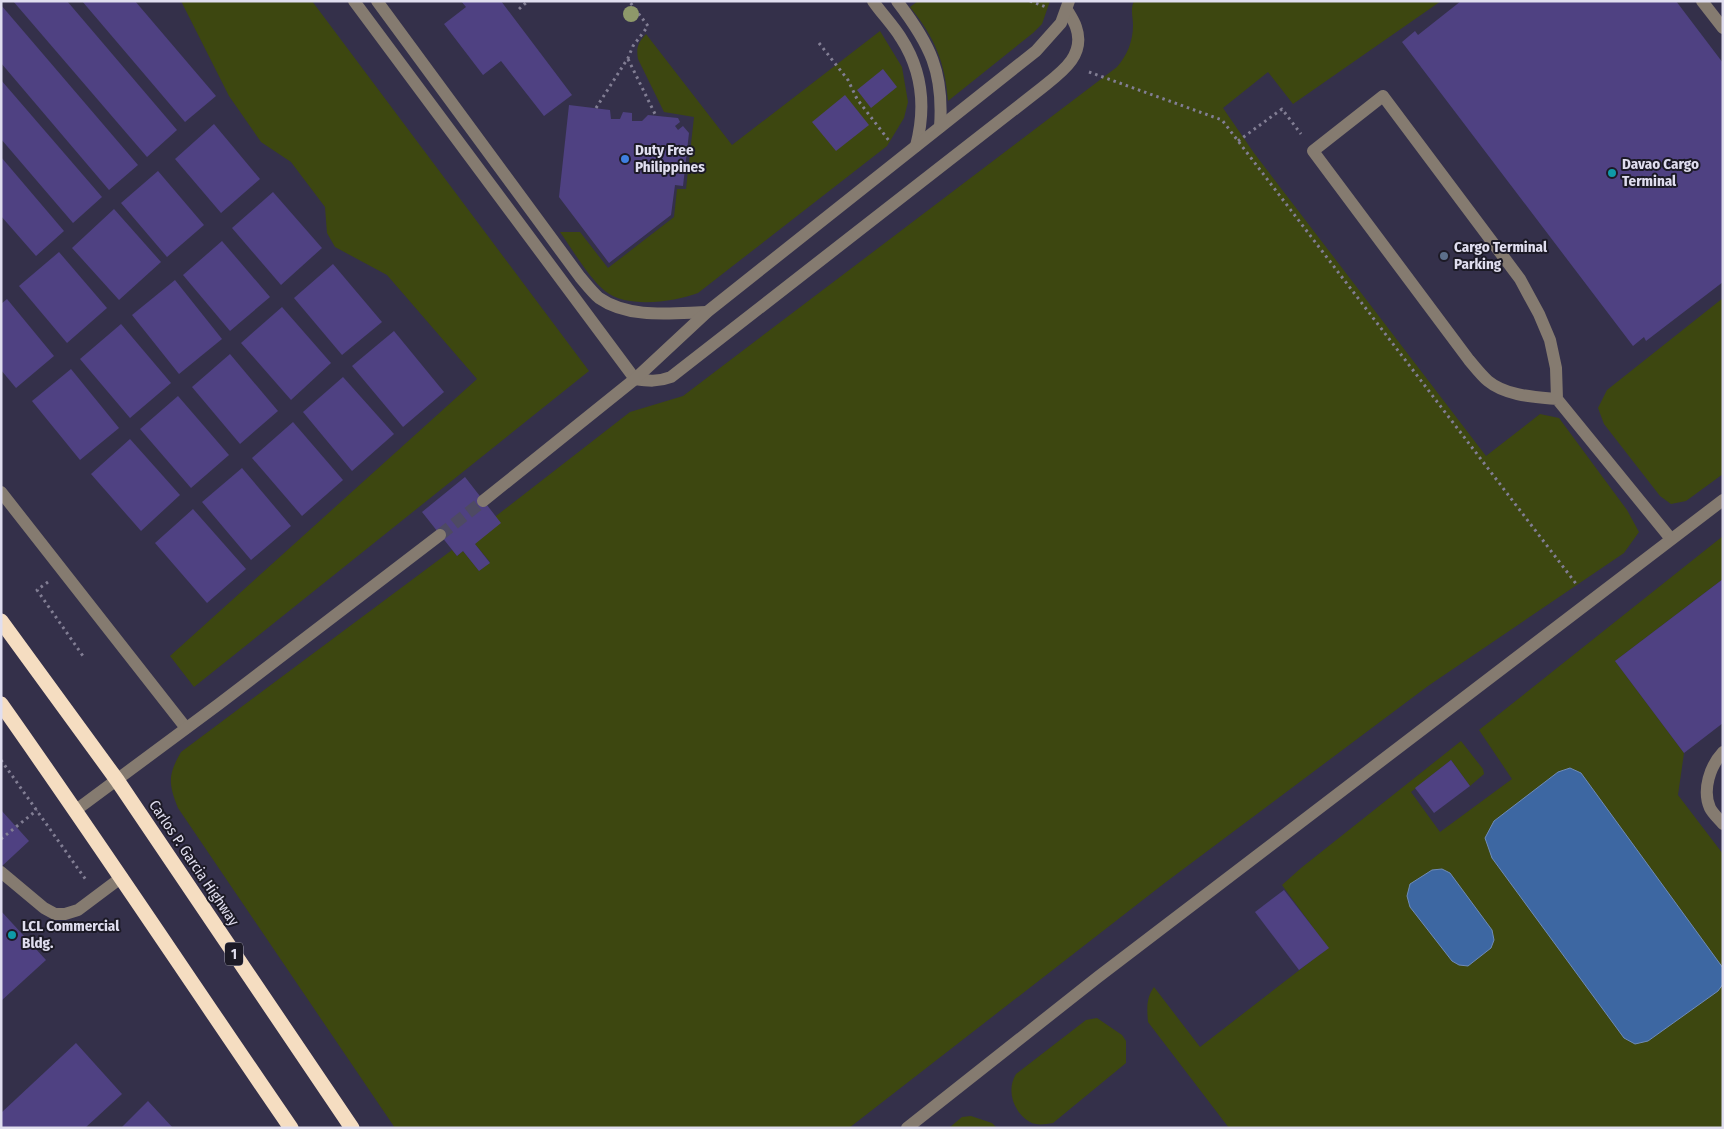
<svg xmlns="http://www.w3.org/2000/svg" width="1724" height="1129" font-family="'Fira Sans Condensed',sans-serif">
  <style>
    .green { fill: #3d4710 }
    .water { fill: #3d67a2; stroke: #6e8bb9 }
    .building { fill: #4f4182 }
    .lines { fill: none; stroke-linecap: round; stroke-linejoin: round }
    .minor-tunnel { stroke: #4e4a63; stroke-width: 12; stroke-dasharray: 12 6; stroke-linecap: butt }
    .path { stroke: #827e94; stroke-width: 3; stroke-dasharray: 2.5 4; stroke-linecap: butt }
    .minor { stroke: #857b70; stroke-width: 12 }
    .highway { stroke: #f5ddc1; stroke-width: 15 }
    .tree { fill: #8e996a }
    .shop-dot { fill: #3f7fe0; stroke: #1c1a26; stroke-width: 2 }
    .culture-dot { fill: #0f9aa8; stroke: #1c1a26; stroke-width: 2 }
    .service-dot { fill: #5c6f8a; stroke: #1c1a26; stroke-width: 2 }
    .labels { text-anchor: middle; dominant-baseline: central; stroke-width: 4; stroke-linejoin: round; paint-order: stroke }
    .shield { fill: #1c1a26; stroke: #a5a3b3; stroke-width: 1 }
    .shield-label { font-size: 14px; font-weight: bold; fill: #e0deef }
    .poi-label { font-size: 15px; font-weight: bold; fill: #e0deef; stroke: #1c1a26; text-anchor: start }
    .street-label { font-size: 15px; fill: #e0deef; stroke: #1c1a26 }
  </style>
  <rect width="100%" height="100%" fill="#34304a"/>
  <g class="green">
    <path d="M181,1H312L589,371L194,687L170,656L477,379L387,275L335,247L327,233L325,207L291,162L261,142L229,96Z"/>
    <path d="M918,1H1050L1042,24L1033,33L948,101C945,62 935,38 910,7Z"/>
    <path d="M1134,1H1441L1293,104L1268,72L1223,108L1254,153L1486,456L1540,414L1559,418L1627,510L1639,532L1624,553L1428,686L1166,882L849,1128H395L178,808C168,783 168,775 181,752L452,550L457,556L463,551L479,571L490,562L475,544L496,516L630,412L683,396L1117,67C1127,55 1133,42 1133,25C1133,16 1130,10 1134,1Z"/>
    <path d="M880,31L902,67L908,102L904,118L887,146L698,293C674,302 627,309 605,291C589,278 572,249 560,232H580L608,268L674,217L677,189H686L694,117L664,112L638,59C636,47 638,43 646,34L732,145Z"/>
    <path d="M1723,298V474L1686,501L1671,504L1660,496L1604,424L1598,408L1607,390Z"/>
    <path d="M1723,536V579L1615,661L1684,753L1678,795L1723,854V1128H1229L1148,1022C1147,1009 1146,998 1154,987L1200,1047L1328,948L1282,885L1301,868L1461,741L1483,769L1484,774L1470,786L1451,760L1411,792L1440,832L1512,779L1479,730Z"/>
    <path d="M1097,1018L1122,1035L1126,1041V1063L1053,1123C1045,1124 1037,1126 1030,1122C1013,1112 1006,1090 1016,1074L1086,1020Z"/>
    <path d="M971,1116L992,1123L997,1128H949L962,1117Z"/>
  </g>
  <g class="water">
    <path d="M1570,768L1581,773L1723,968V984L1718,991L1648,1041L1635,1044L1624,1038L1492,858L1485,838L1494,821L1558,772Z"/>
    <path d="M1442,869L1450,873L1492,930L1494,940L1491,948L1468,966L1459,965L1452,961L1410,907L1407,896L1410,884L1432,870Z"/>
  </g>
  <g class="building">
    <path d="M13,1H67L177,130L147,157Z"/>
    <path d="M82,1H135L216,96L185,122Z"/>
    <path d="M461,1H501L572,95L544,116L501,61L483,75L444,24L466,7Z"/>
    <path d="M1461,1H1676L1723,63V282L1646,341L1644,337L1633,346L1402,42L1415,31L1418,35Z"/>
    <path d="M1,5L138,165L109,190L1,63Z"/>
    <path d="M883,69L897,87L871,108L857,90Z"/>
    <path d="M1,80L102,197L73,223L1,139Z"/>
    <path d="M845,95L869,125L836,151L812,122Z"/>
    <path d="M569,105L610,110L611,119H620L623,112L632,113V121H642L648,115L678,118L680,122L675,126L678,130L683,126L689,133L683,186L675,185L671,215L609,263L559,197Z"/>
    <path d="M214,124L260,179L221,213L175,159Z"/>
    <path d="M1,157L64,231L36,256L1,216Z"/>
    <path d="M158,171L204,225L167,257L121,203Z"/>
    <path d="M273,192L322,248L281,285L232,228Z"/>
    <path d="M114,209L161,262L119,300L72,248Z"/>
    <path d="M222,241L270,297L230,331L183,275Z"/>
    <path d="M59,252L107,308L67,343L19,286Z"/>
    <path d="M333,264L382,322L342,355L294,298Z"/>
    <path d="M175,280L222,339L179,374L132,315Z"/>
    <path d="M7,299L54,356L16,388L1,370V304Z"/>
    <path d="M282,307L331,363L291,400L241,343Z"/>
    <path d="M121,324L171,383L130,418L80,359Z"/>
    <path d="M394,331L444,392L403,427L352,366Z"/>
    <path d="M230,354L278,411L240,444L192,387Z"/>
    <path d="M71,369L119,428L80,460L32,401Z"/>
    <path d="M343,377L394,434L352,471L303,412Z"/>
    <path d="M178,396L229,455L191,488L140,429Z"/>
    <path d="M293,422L343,480L302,516L252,458Z"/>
    <path d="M130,439L180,495L141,531L91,474Z"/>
    <path d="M242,468L291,526L251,560L202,502Z"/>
    <path d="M465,477L501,523L475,544L490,563L479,571L463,551L457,556L422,512Z"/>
    <path d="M193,509L246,569L207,603L155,543Z"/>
    <path d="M1723,579V723L1684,753L1615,661Z"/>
    <path d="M1451,760L1470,786L1434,813L1415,788Z"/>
    <path d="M1,810L29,841L1,867Z"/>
    <path d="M1284,890L1329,948L1299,970L1255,912Z"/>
    <path d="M1,911L46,960L1,1001Z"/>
    <path d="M76,1043L122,1094L85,1128H1V1113Z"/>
    <path d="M148,1101L173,1128H121Z"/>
  </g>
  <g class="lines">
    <path class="minor-tunnel" d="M440,535L483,501"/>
    <g class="path">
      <path d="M1030,1L1046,7"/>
      <path d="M519,9L528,1"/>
      <path d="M819,43L848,80L857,99L890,142"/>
      <path d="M628,59L656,116"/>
      <path d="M1089,72L1222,120L1577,585"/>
      <path d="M596,108L628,58L633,46L648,26L629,1"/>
      <path d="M1238,141L1282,109L1301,134"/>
      <path d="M48,582L37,590L83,656"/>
      <path d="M1,760L86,880"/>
      <path d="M1,839L37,810"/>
    </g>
    <g class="minor">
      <path d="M354,1L635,379C648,381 658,382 671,377L1043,87C1062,72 1086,55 1076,27C1074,21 1070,15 1067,10"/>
      <path d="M377,1L580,277C586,284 592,292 599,298C629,319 672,313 707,312"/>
      <path d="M873,1C882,14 893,25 901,38C923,72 926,108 916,146"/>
      <path d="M897,1C930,44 944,72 940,127"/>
      <path d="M1702,1L1723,28"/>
      <path d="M1557,399C1535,397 1506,396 1488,381C1481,375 1475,367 1469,360L1313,151L1383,96L1520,279L1539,314L1550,340L1556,368L1557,399L1671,539"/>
      <path d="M1,492L186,728"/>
      <path d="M483,501L635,379L707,312L1036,51L1061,23L1069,1"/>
      <path d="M1723,752C1710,766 1702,790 1710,808C1713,814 1719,819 1723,824"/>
      <path d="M76,810L219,704L440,535"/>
      <path d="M1,872L44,908L55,914H65L78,910L122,877"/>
      <path d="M907,1128L1098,977L1723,500"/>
    </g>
    <g class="highway">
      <path d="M1,621L117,780L352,1128"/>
      <path d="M1,704C100,844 194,987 291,1128"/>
    </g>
  </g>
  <circle class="tree" cx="631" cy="14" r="8"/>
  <circle class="shop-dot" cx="625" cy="159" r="5"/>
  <g class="culture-dot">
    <circle cx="1612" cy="173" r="5"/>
    <circle cx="12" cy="935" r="5"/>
  </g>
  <circle class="service-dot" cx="1444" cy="256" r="5"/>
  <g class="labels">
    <rect class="shield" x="225" y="942.5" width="18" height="23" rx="4"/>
    <g class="shield-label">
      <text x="234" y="954">1</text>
    </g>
    <g class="poi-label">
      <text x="635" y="150">Duty Free<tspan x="635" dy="17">Philippines</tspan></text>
      <text x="1622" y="164">Davao Cargo<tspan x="1622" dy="17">Terminal</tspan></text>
      <text x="1454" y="247">Cargo Terminal<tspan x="1454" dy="17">Parking</tspan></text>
      <text x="22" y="926">LCL Commercial<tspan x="22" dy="17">Bldg.</tspan></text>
    </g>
    <g class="street-label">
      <text transform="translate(194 863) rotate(56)">Carlos P. Garcia Highway</text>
    </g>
  </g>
  <rect width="1724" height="1129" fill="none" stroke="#e0deef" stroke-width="5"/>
</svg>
